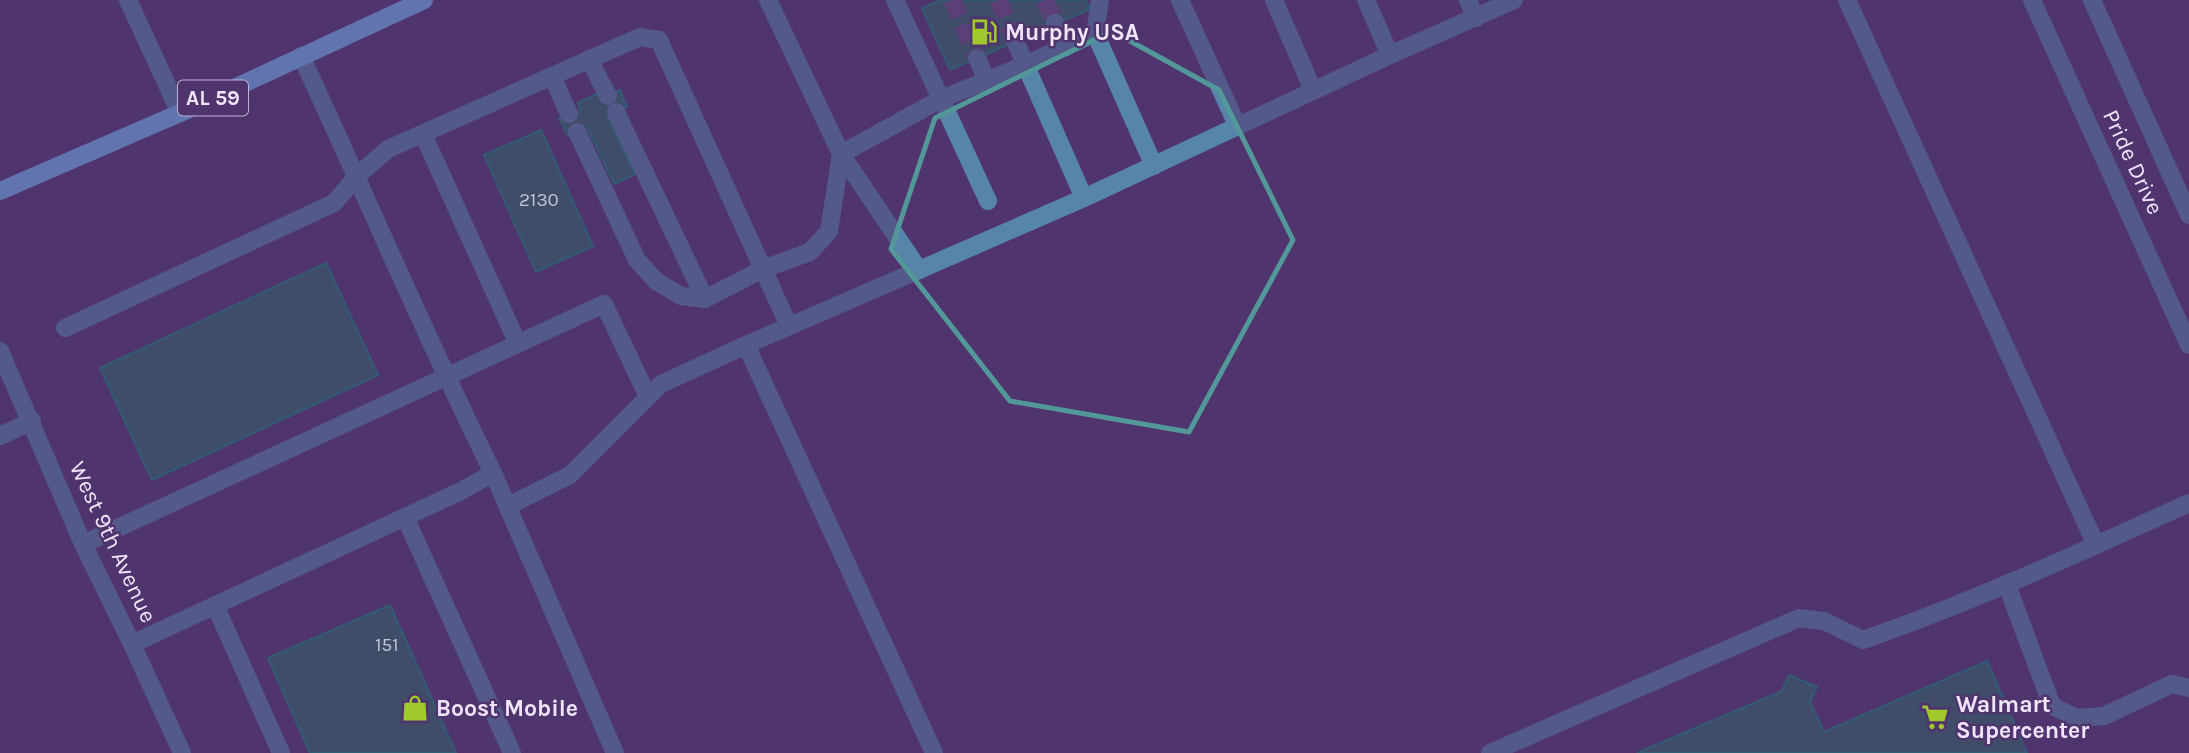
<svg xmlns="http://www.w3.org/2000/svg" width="2189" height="753" font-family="Karla,sans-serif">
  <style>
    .building { fill: #2a6b63; stroke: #0f8d81; stroke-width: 2 }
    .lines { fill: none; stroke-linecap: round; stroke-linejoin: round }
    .minor-tunnel { stroke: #684f83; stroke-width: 18; stroke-dasharray: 18 9; stroke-linecap: butt }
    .minor { stroke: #5785aa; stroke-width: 18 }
    .major { stroke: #77c2fe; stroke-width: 18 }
    .marked { fill: none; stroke: #529899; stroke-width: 5; stroke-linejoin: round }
    .labels { text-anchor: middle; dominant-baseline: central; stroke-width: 5; stroke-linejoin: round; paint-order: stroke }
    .number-label { font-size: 19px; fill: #bec7d6 }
    .shield { fill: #50346e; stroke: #bfb1d1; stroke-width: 2 }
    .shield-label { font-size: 21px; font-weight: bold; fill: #efe6fc }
    .poi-label { font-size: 23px; font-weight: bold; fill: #efe6fc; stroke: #50346e; text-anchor: start }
    .street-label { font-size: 23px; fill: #efe6fc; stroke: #50346e }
  </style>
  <rect width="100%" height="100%" fill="#50346e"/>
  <g class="building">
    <path d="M941,0H1086L1090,9L950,70L922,8Z"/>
    <path d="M620,90L627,107L607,115L635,174L614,184L587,127L568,136L559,118L580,109L578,103L599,93L600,99Z"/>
    <path d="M541,130L593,246L536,272L484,155Z"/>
    <path d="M326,263L378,375L152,480L100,368Z"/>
    <path d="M390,605L456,753H310L268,658Z"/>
    <path d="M1987,661L2027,753H1637L1782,691L1789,675L1817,687L1810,702L1824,732Z"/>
  </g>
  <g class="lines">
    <g class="minor-tunnel">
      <path d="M952,0L977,58"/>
      <path d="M998,0L1015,41"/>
      <path d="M1045,0L1055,23"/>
    </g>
    <g class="minor">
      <path d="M128,0L180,113"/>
      <path d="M768,0L841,154L919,270L746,345L934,753"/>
      <path d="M895,0L941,99L1025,65L1095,33L1100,0"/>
      <path d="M1180,0L1237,125"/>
      <path d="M1274,0L1313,90"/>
      <path d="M1366,0L1390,55"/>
      <path d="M1468,0L1476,18"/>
      <path d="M1847,0L2096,545"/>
      <path d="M2032,0L2189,345"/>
      <path d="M2092,0L2189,215"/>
      <path d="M1055,23L1066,47"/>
      <path d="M1095,33L1154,166"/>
      <path d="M1015,41L1084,198"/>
      <path d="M977,58L987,81"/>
      <path d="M589,59L608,96"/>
      <path d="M552,76L569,114"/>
      <path d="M616,112L705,299L763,269L789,326"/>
      <path d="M577,132L637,260L656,281L681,296L705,299"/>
      <path d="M423,134L518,344"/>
      <path d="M919,270L1084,198L1390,55L1514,0"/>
      <path d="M65,328L334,203L357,176L388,149L640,37L659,40L763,269L810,252L829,231L841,154L941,99L988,201"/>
      <path d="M0,351L83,544L132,644L182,753"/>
      <path d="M0,436L32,421"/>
      <path d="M493,473L615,753"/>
      <path d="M508,506L570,475L661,384L746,345"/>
      <path d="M405,517L512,753"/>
      <path d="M83,544L604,304L648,397"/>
      <path d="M2007,585L2052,706L2077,718L2104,716L2172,684L2189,688"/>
      <path d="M215,605L281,753"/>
      <path d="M132,644L461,491L493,473C425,336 366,195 301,56"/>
      <path d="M1490,753L1799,618L1824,621L1863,640C1975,601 2081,552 2189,503"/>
    </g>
    <path class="major" d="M0,191L180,113L424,0"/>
  </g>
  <path d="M0 0H2189V753H0ZM1112,31L1219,90L1293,240L1189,432L1010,401L891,249L935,118Z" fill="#50346e" fill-opacity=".55" fill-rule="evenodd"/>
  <path class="marked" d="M1112,31L1219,90L1293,240L1189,432L1010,401L891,249L935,118Z"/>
  <defs>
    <g id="fuel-bare" transform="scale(2.1)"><path d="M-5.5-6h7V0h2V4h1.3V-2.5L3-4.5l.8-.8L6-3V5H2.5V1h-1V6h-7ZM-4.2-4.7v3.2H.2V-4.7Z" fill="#a0c92c" stroke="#50346e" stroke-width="2.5" paint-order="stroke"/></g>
    <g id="shop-bare" transform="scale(2.1)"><path d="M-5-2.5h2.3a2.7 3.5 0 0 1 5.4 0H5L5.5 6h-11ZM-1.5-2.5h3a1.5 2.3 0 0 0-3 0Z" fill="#a0c92c" stroke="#50346e" stroke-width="2.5" paint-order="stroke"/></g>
    <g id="supermarket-bare" transform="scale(2.1)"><path d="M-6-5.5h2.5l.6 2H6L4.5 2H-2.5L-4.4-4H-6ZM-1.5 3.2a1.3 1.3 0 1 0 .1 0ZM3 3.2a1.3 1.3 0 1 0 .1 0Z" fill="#a0c92c" stroke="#50346e" stroke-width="2.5" paint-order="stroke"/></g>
  </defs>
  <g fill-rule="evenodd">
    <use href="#fuel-bare" x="984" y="32"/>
    <use href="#shop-bare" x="415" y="708"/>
    <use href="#supermarket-bare" x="1935" y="717"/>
  </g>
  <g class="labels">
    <g class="number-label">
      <text x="539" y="200">2130</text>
      <text x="387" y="645">151</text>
    </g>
    <rect class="shield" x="178" y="80.5" width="70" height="35" rx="5"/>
    <g class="shield-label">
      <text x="213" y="98">AL 59</text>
    </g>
    <g class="poi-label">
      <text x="1005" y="32">Murphy USA</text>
      <text x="1956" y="704">Walmart<tspan x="1956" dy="26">Supercenter</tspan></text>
      <text x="436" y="708">Boost Mobile</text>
    </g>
    <g class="street-label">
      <text transform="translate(2133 162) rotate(65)">Pride Drive</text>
      <text transform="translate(113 542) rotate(65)">West 9th Avenue</text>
    </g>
  </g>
</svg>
